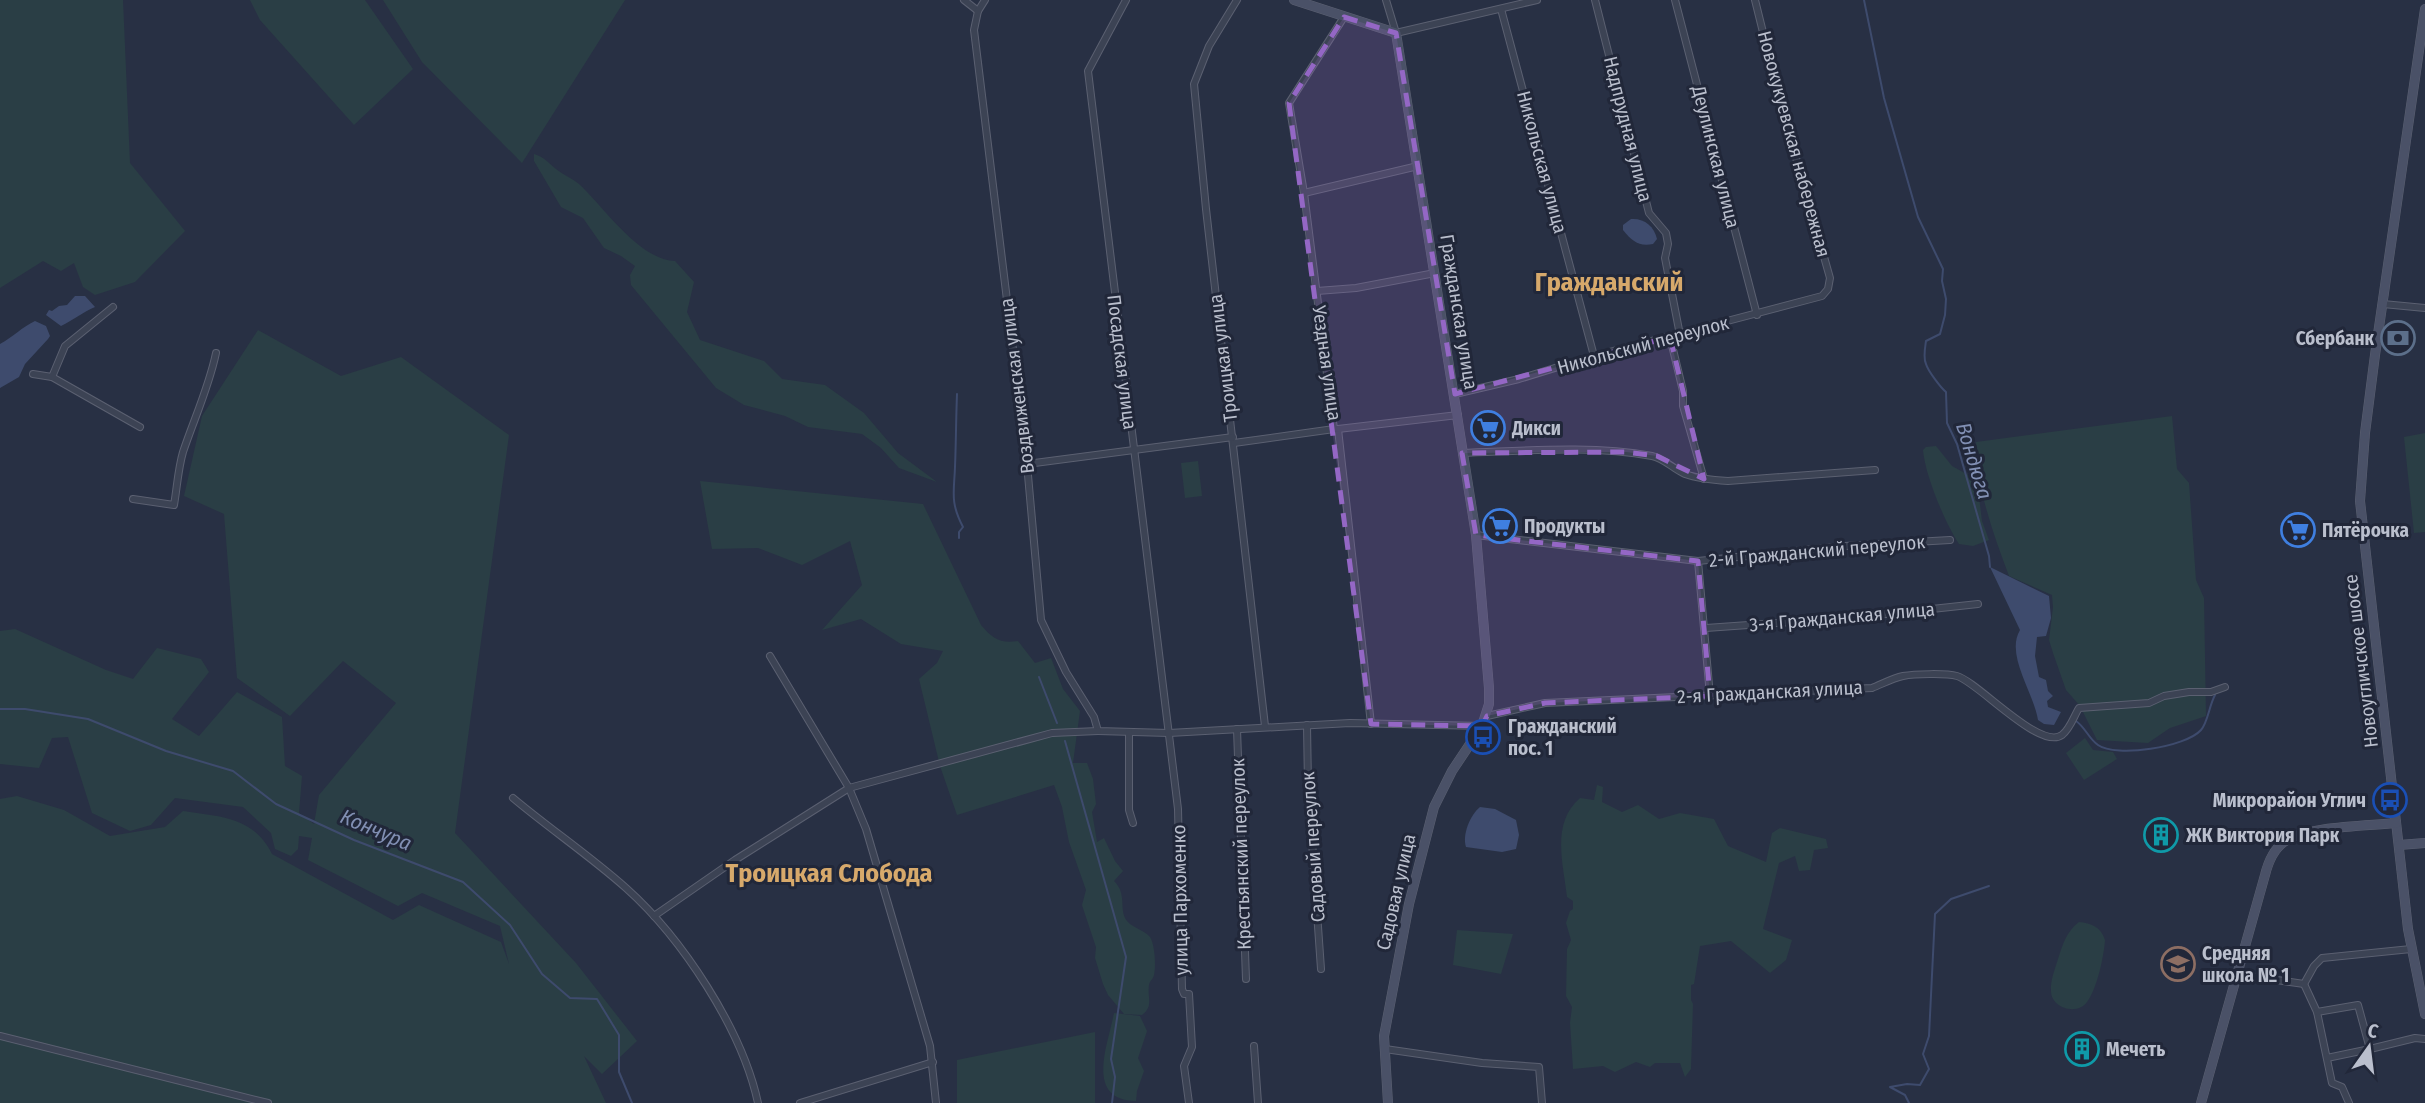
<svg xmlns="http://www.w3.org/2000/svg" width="2425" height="1103" font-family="'Fira Sans Condensed',sans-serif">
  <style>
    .green { fill: #2a3e45 }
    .water { fill: #3e4b6d }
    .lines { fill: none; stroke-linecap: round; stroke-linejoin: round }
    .stream { stroke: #3e4b6d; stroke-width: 2 }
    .street-casing { stroke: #5b6071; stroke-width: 8 }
    .secondary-casing { stroke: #5b6071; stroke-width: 10 }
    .street { stroke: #3c4354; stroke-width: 6 }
    .secondary { stroke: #4a5167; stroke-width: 9 }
    .marked { fill: #9467c5; fill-opacity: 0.2; stroke: #9467c5; stroke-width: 5; stroke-dasharray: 14 9; stroke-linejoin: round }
    .labels { text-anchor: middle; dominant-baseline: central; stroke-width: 6; stroke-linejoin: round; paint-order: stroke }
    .street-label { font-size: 19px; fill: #babfcd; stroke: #212739 }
    .poi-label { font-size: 19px; font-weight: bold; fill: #babfcd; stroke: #212739; text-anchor: start }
    .water-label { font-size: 21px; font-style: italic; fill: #818fb3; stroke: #212739 }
    .district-label { font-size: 26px; font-weight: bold; fill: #d7a96b; stroke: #212739 }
  </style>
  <rect width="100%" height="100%" fill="#283044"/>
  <g class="green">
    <path d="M0,0H123L130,163L185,231L135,282L95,295L83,287L74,263L61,271L43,261L0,288Z"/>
    <path d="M250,0H365L413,69L354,125L260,20Z"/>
    <path d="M383,0H625L522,163L422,62Z"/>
    <path d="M534,154C546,158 547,162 556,169C563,175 572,178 579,184C604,207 639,260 675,261L694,282L687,312L700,340L764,361L782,379L825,385L864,413L898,453L937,482L899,468L881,448L862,434L808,427L785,416L744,405L716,388L631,285L630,275L635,266L621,256L604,248L583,218L561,207L534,161Z"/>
    <path d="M258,330L341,376L401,357L509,435L455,833L576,963L637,1041L602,1074L584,1056L606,1103H0V799L17,796L64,810L110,836L165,827L183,811C220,817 253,816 272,854L393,920L419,905L501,942L509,964L500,926L422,893L398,906L308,860L312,838L299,836L298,849L291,856L275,849L271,833L243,807L175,798L151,825L130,831L92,813L68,737L52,738L39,768L0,764V631L15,629L106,670L133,679L157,648L201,659L209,672L172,719L199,736L237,692L282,717L285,766L302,776L299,813L314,824L319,795L396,703L343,661L290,716L237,678L224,514L184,496L202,416Z"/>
    <path d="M2172,416L2177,469L2189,483L2196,580L2204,598L2206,716L2170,728L2148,743L2097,740L2080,706L2066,690L2053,653L2049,640L2053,607L2052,595L2009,576C1993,533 1976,487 1976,442Z"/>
    <path d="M2425,433V532L2414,533L2404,437Z"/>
    <path d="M1936,446L1952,466L1970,476L1978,489L1982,521L1989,540L1973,546L1959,544C1945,523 1925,475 1923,450L1926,447Z"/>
    <path d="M1198,461L1202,496L1185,498L1181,463Z"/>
    <path d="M700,481L923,504L981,625C992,638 1000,644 1018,641L1035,663L1051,658L1063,689L1080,711L1073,763H1087L1093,779L1096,804L1092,812L1097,842L1104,838L1115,861L1123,871L1114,881C1128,895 1118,909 1127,921C1133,928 1144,930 1150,937C1155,945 1156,966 1154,975C1152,981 1150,980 1149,985C1147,998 1154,1006 1142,1015L1124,1014L1108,995L1103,984L1095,958L1096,947L1082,905L1086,890L1069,842L1062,807L1054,785L957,815L940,766L919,679L937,663L943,651L901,644L861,619L822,630L862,585L850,541L802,565L758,548L712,549Z"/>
    <path d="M2085,738L2093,750L2113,752L2117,759L2084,780L2066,753Z"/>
    <path d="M1597,785L1603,787L1602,802L1622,812L1638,805L1659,819L1680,813L1714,819L1728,846L1766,862L1772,833L1780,828L1826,839L1828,848L1814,850L1810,870L1799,871L1795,856L1779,863L1763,929L1792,940L1786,960L1770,973L1731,941L1700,946L1694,984L1691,985V1000L1693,1004L1691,1069L1685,1077L1680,1063H1655L1650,1067L1636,1062L1615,1072L1603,1066L1573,1069L1570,1023L1572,1007L1566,996L1567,949L1571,940L1566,923L1570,911L1573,909V901L1567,897C1563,862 1551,823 1580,798L1594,800Z"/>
    <path d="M2079,922C2091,923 2101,927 2105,940C2104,956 2097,989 2087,1002C2077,1016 2051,1008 2051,991C2050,981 2055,969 2058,959C2063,944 2066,932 2079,922Z"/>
    <path d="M1457,930L1513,934L1501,974L1453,965Z"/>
    <path d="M1114,1013L1140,1016L1147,1031L1138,1058L1144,1071L1137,1091L1136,1101C1084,1100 1108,1045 1114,1013Z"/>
    <path d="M1095,1032V1103H957V1060Z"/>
  </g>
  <g class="water">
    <path d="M1631,219C1644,218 1654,226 1657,239L1653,244C1639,247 1632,241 1623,230V225Z"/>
    <path d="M75,296H85L95,307C83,312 73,320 61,326L46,315L49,310L52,311L59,306L67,305Z"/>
    <path d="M35,321L46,326L50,336L48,339L25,364L19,377L0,388V344C13,337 22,327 35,321Z"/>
    <path d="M1990,567L2049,596L2051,618L2046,636L2037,637L2035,656L2039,677L2046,680L2048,691L2053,696L2047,701L2048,707L2061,712L2054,725L2044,724L2038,720C2034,693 2005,655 2020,630Z"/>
    <path d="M1480,807L1495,809L1516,820L1519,835L1516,849L1502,852L1466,847C1462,835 1470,815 1480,807Z"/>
  </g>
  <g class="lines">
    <g class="stream">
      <path d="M1864,0L1884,98L1918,217L1943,269L1942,281L1946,299L1945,315L1940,334L1926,341C1925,348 1923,358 1926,364C1928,371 1941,388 1946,392L1947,423L1957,444L1989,556L1990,567"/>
      <path d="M957,394C956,418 956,443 955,467C954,493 950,502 963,527L959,532V538"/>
      <path d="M1039,677L1057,723"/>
      <path d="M0,709H25L88,719L166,751L233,771L276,804L354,840L463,882L510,925L542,974L570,998L597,999L619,1035V1072L632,1103"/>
      <path d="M2076,721C2085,727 2089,739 2098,745C2116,758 2186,747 2201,730C2208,722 2209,706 2215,695"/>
      <path d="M1065,741L1126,957L1111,1059L1115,1077L1112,1103"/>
      <path d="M1909,1103L1905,1095L1890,1087L1907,1084L1920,1085L1929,1069L1923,1054L1929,1036L1935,914L1951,899L1989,886"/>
    </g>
    <g class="street-casing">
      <g id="street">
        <path d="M964,0L978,11"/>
        <path d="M985,0L978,11L974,30L1027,464L1041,620L1066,672L1094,717L1098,731L1169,733L1350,723L1482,726"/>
        <path d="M1126,0L1088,71L1178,809L1182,989L1184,994H1189L1192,1047L1184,1066L1189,1103"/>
        <path d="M1237,0L1209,46L1194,84L1206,209L1265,726"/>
        <path d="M1386,0L1396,33L1537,0"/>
        <path d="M1595,0L1649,213L1666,233L1668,244L1665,258L1680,335"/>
        <path d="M1675,0L1757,315"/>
        <path d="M1501,9L1594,356"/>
        <path d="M1344,17L1289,103L1304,193L1334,429H1338L1371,724"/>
        <path d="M1304,193L1418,166"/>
        <path d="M1317,291L1356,288L1435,273"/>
        <path d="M2383,304L2425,308"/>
        <path d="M1670,337L1683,391V406L1704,479"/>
        <path d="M33,374L52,377L140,427"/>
        <path d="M52,377L65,346L113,307"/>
        <path d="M1455,394L1519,379L1594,356L1822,296L1828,289L1830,278L1780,101L1755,0"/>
        <path d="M1338,429L1458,415"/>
        <path d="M1234,443L1334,429"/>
        <path d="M1462,453C1525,451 1590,445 1652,456C1664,458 1673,469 1685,474C1699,479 1713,480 1728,481L1875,470"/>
        <path d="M1027,464L1233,437"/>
        <path d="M133,499L174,505C177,488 178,469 183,452C194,419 209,387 216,353"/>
        <path d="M1476,535L1698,561L1845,546L1950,540"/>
        <path d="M1698,561L1710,696"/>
        <path d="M1706,628L1849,618L1978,604"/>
        <path d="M770,656L849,788L866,829L930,1046L936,1103"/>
        <path d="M1487,716L1545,703L1872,688C1882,684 1893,678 1903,676C1914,674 1946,673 1957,676C1978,682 2040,751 2062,735C2070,729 2074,716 2079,708L2149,703L2164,696L2189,692H2211L2225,687"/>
        <path d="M1307,725L1308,785L1321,969"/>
        <path d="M1237,729L1246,979"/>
        <path d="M1129,732V810L1133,823"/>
        <path d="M513,798C550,829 590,856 626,888C682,938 742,1029 758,1103"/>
        <path d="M654,916L735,860L849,788L1052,733L1098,731"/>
        <path d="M2236,974L2304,984L2314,966L2322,958L2411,949"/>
        <path d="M2304,984L2317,1012L2332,1083L2342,1087L2349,1103"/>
        <path d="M2317,1012L2358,1005L2370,1049L2415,1038L2425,1039"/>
        <path d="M0,1036L268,1103"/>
        <path d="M1254,1046L1258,1103"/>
        <path d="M1385,1049L1482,1063L1539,1067L1542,1103"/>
        <path d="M2327,1058L2370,1049"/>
        <path d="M800,1103L933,1062"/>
      </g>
    </g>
    <g class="secondary-casing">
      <g id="secondary">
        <path d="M1294,0L1396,33L1476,535L1489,688V704L1482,726L1452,771L1434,807L1409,904L1384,1036L1388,1103"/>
        <path d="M2425,9L2375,355L2365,433L2360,501L2408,929L2425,1014"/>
        <path d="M2399,845L2425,843"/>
        <path d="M2201,1103L2265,875C2268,863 2274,849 2284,842C2306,826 2367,826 2396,823"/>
      </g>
    </g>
    <use href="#street" class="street"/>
    <use href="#secondary" class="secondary"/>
  </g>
  <path class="marked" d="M1344,17L1396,33L1455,394L1670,337L1704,479L1657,456L1626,452L1462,453L1476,535L1698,561L1710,696L1545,703L1487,716L1482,726L1371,724L1289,103Z"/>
  <defs>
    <g id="bank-ring" transform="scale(1.75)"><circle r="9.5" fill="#212739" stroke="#5c6f8a" stroke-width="1.5"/><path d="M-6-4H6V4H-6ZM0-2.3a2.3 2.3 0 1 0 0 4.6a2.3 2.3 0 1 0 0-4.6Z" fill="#5c6f8a"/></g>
    <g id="supermarket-ring" transform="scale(1.75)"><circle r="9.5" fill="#212739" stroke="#3f7fe0" stroke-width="1.5"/><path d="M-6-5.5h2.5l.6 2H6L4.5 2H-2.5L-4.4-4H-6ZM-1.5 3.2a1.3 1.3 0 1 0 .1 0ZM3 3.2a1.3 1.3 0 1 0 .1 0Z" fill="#3f7fe0"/></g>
    <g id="bus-ring" transform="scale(1.75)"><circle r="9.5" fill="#212739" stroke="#1a4fb4" stroke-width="1.5"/><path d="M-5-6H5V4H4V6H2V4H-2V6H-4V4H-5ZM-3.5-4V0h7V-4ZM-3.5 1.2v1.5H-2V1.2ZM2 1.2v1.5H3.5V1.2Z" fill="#1a4fb4"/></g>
    <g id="building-ring" transform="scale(1.75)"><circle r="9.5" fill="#212739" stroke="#0f9aa8" stroke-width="1.5"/><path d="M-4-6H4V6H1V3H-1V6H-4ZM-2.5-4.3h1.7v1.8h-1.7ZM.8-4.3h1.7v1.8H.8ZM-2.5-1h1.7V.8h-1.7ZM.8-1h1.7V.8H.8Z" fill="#0f9aa8"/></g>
    <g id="school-ring" transform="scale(1.75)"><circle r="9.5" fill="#212739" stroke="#8d6e63" stroke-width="1.5"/><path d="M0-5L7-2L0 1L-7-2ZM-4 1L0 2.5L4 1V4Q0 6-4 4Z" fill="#8d6e63"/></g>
  </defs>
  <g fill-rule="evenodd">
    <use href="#bank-ring" x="2398" y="338"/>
    <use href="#supermarket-ring" x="1488" y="428"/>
    <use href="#supermarket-ring" x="1500" y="526"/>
    <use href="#supermarket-ring" x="2298" y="530"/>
    <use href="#bus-ring" x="1483" y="737"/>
    <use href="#bus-ring" x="2390" y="800"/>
    <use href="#building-ring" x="2161" y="835"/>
    <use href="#school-ring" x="2178" y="964"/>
    <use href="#building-ring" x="2082" y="1049"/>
  </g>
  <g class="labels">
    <g class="street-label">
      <text transform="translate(1628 129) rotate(76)">Надпрудная улица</text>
      <text transform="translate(1794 144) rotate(75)">Новокукуевская набережная</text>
      <text transform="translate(1716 157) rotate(76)">Деулинская улица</text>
      <text transform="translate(1542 162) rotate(75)">Никольская улица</text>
      <text transform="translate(1459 312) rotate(81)">Гражданская улица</text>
      <text transform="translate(1643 345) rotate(-15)">Никольский переулок</text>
      <text transform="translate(1223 358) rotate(-97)">Троицкая улица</text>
      <text transform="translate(1122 362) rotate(83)">Посадская улица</text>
      <text transform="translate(1327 363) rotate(82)">Уездная улица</text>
      <text transform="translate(1017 386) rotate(-97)">Воздвиженская улица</text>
      <text transform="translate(1817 551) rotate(-5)">2-й Гражданский переулок</text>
      <text transform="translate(1842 617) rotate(-5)">3-я Гражданская улица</text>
      <text transform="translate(2361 661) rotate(-97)">Новоугличское шоссе</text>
      <text transform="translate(1770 692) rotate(-3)">2-я Гражданская улица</text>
      <text transform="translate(1313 847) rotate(-94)">Садовый переулок</text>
      <text transform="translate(1241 854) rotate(-92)">Крестьянский переулок</text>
      <text transform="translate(1396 892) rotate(-77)">Садовая улица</text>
      <text transform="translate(1180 900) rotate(-91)">улица Пархоменко</text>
    </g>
    <g class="poi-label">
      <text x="2374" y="338" text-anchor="end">Сбербанк</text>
      <text x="1512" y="428">Дикси</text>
      <text x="1524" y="526">Продукты</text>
      <text x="2322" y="530">Пятёрочка</text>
      <text x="1508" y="726">Гражданский<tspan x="1508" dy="22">пос. 1</tspan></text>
      <text x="2366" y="800" text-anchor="end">Микрорайон Углич</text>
      <text x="2186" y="835">ЖК Виктория Парк</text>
      <text x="2202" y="953">Средняя<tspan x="2202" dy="22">школа № 1</tspan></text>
      <text x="2106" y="1049">Мечеть</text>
    </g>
    <g class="water-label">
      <text transform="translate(1974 461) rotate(73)">Вондюга</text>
      <text transform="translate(376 830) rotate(23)">Кончура</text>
    </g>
    <g class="district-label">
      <text x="1609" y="282">Гражданский</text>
      <text x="829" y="873">Троицкая Слобода</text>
    </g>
  </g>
  <g transform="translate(2369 1047) rotate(14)" stroke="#212739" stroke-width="5" paint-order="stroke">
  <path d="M0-5L12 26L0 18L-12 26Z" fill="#babfcd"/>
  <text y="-10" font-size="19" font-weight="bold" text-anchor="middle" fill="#babfcd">С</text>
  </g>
</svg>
